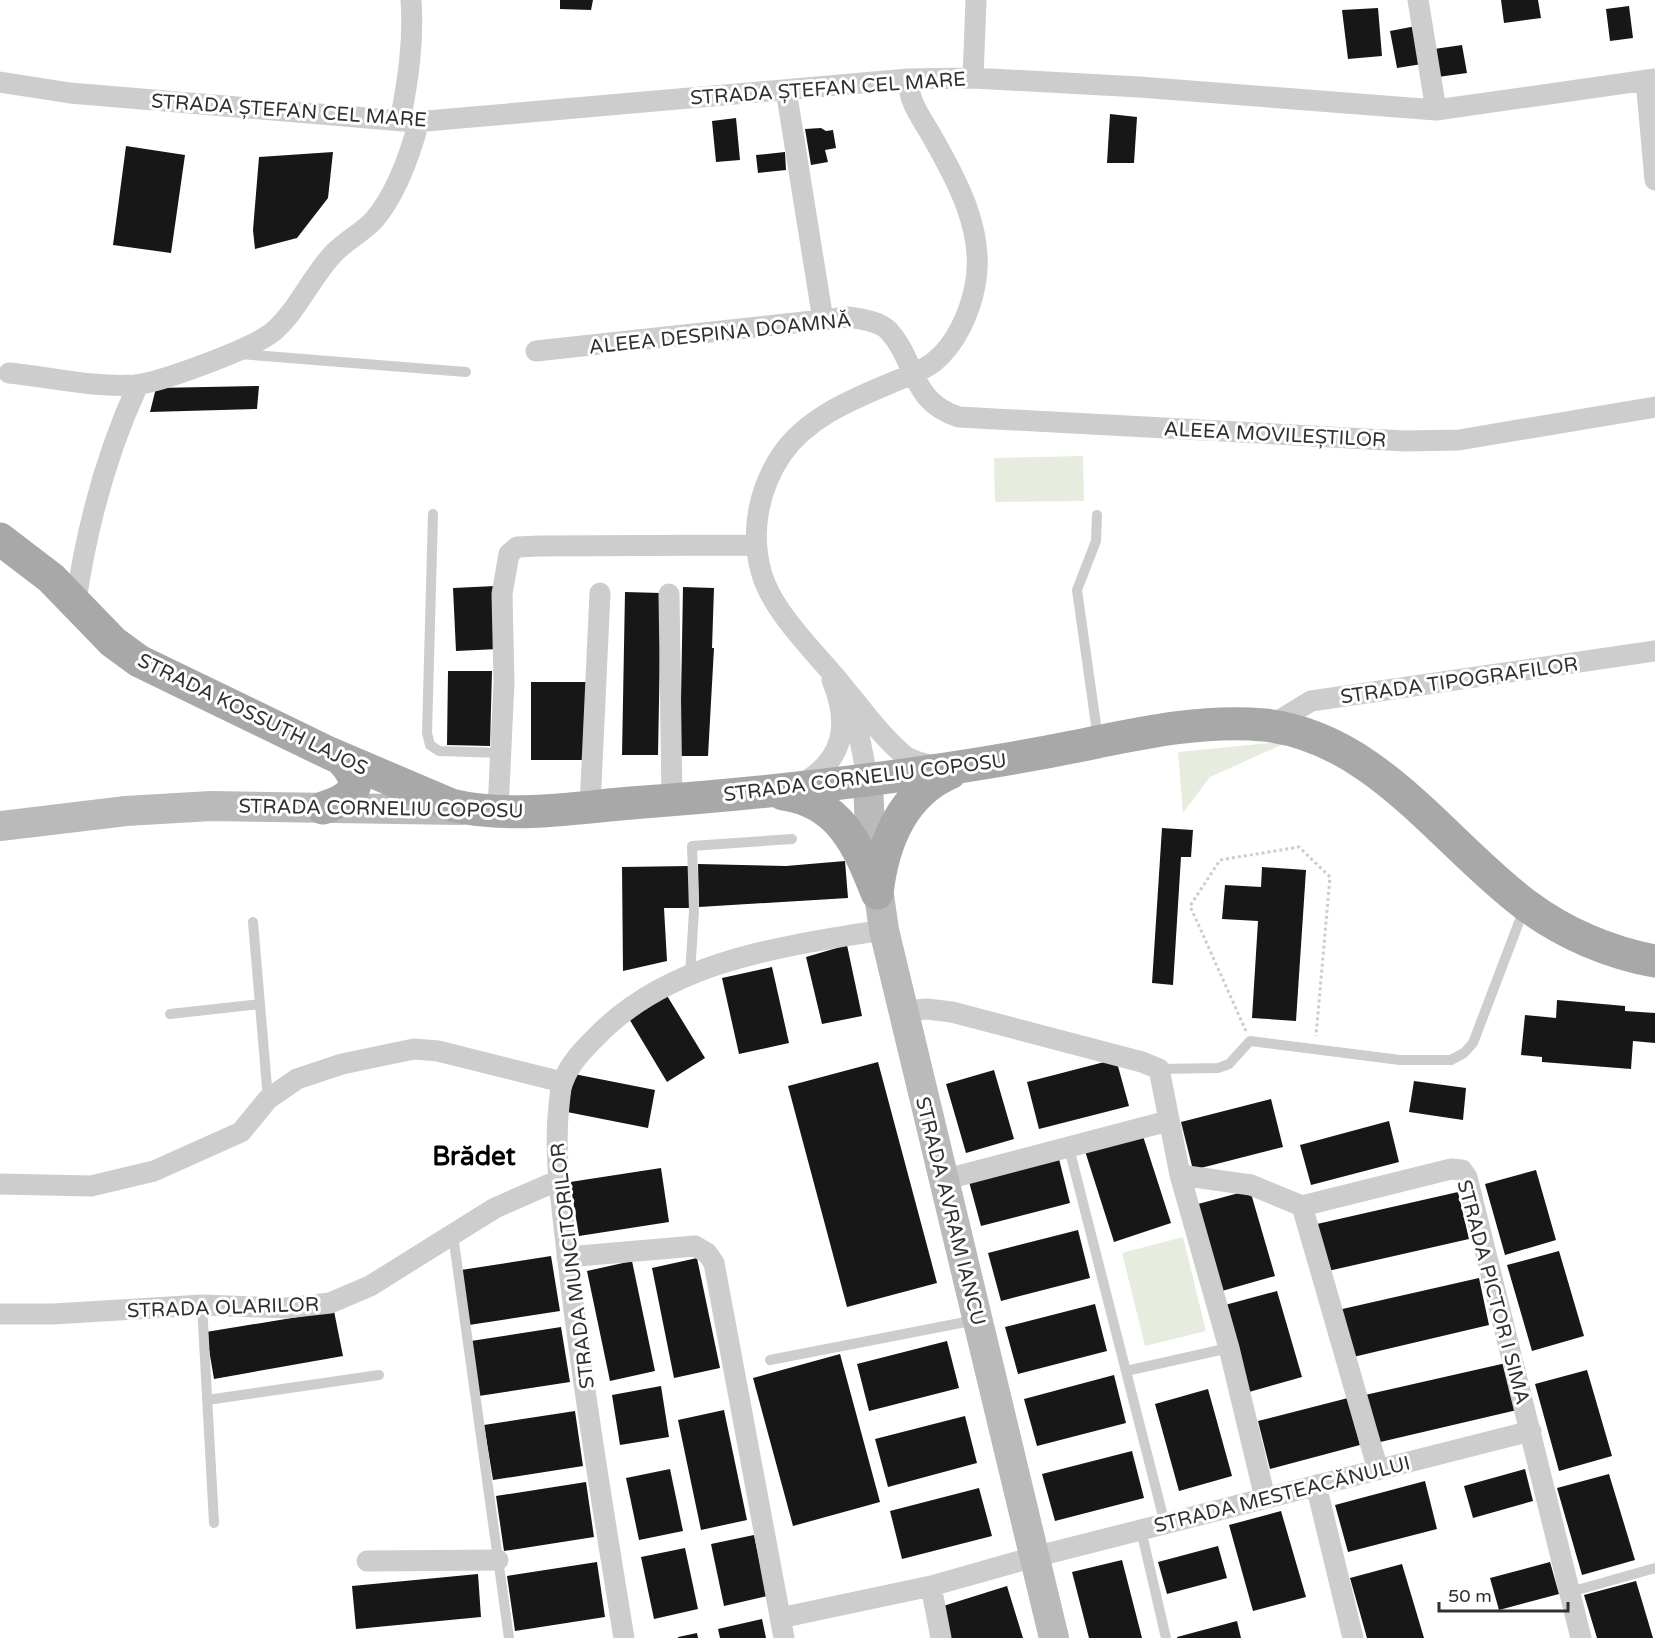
<svg xmlns="http://www.w3.org/2000/svg" width="1655" height="1638" font-family="'Varela Round',sans-serif">
<rect width="100%" height="100%" fill="#fff"/>
<path fill="#e6edde" d="M 1083,456 L 1084,501 L 995,502 L 994,458 Z
M 1290,741 L 1210,777 L 1183,813 L 1178,752 Z
M 1183,1237 L 1206,1331 L 1145,1346 L 1122,1253 Z"/>
<path fill="#171717" d="M 560,0 L 593,0 L 591,10 L 560,9 Z
M 1501,0 L 1538,0 L 1541,18 L 1504,23 Z
M 1629,6 L 1633,38 L 1610,41 L 1606,9 Z
M 1378,8 L 1382,56 L 1348,59 L 1342,10 Z
M 1416,26 L 1422,64 L 1397,68 L 1390,31 Z
M 1462,45 L 1467,73 L 1438,77 L 1434,49 Z
M 1110,114 L 1137,117 L 1134,163 L 1107,163 Z
M 736,118 L 740,160 L 716,162 L 712,121 Z
M 821,128 L 826,131 L 833,130 L 836,148 L 825,150 L 828,162 L 811,165 L 805,129 Z
M 126,146 L 185,155 L 171,253 L 113,245 Z
M 333,152 L 328,198 L 297,238 L 255,249 L 253,230 L 259,157 Z
M 785,152 L 786,170 L 758,173 L 756,155 Z
M 259,386 L 257,409 L 150,412 L 156,388 Z
M 495,586 L 498,649 L 456,651 L 453,588 Z
M 683,587 L 714,588 L 712,648 L 714,648 L 708,756 L 680,756 Z
M 625,592 L 661,593 L 658,755 L 622,755 Z
M 448,671 L 492,671 L 490,746 L 447,745 Z
M 531,682 L 586,682 L 586,760 L 531,760 Z
M 1162,828 L 1193,830 L 1191,857 L 1181,857 L 1173,985 L 1152,983 Z
M 845,861 L 848,898 L 699,907 L 698,864 L 786,866 Z
M 689,866 L 689,908 L 664,908 L 667,961 L 623,971 L 622,867 Z
M 1262,867 L 1306,870 L 1296,1021 L 1252,1018 L 1258,921 L 1222,919 L 1225,885 L 1261,887 Z
M 847,945 L 862,1016 L 822,1024 L 806,957 Z
M 772,967 L 789,1043 L 739,1054 L 722,978 Z
M 666,994 L 705,1058 L 667,1082 L 628,1017 Z
M 1557,1000 L 1625,1006 L 1625,1011 L 1655,1013 L 1655,1043 L 1633,1041 L 1631,1069 L 1542,1062 L 1542,1057 L 1521,1055 L 1525,1015 L 1556,1018 Z
M 1116,1059 L 1129,1106 L 1039,1129 L 1027,1082 Z
M 878,1062 L 937,1283 L 847,1307 L 788,1086 Z
M 994,1070 L 1014,1139 L 966,1153 L 946,1084 Z
M 574,1074 L 655,1090 L 648,1128 L 567,1112 Z
M 1414,1081 L 1466,1088 L 1463,1120 L 1409,1112 Z
M 1271,1099 L 1283,1147 L 1193,1170 L 1181,1122 Z
M 1389,1121 L 1399,1162 L 1311,1185 L 1300,1145 Z
M 1142,1133 L 1171,1223 L 1114,1242 L 1085,1151 Z
M 1058,1155 L 1070,1203 L 981,1226 L 968,1178 Z
M 661,1168 L 669,1222 L 579,1236 L 570,1182 Z
M 1536,1170 L 1556,1240 L 1505,1255 L 1485,1184 Z
M 1250,1190 L 1275,1276 L 1222,1291 L 1198,1204 Z
M 1458,1192 L 1469,1239 L 1328,1271 L 1317,1224 Z
M 1078,1230 L 1090,1278 L 1001,1301 L 988,1253 Z
M 1559,1251 L 1584,1336 L 1532,1351 L 1507,1265 Z
M 551,1256 L 560,1311 L 469,1325 L 461,1270 Z
M 697,1258 L 720,1368 L 674,1378 L 652,1268 Z
M 632,1261 L 655,1371 L 610,1381 L 587,1271 Z
M 1479,1278 L 1489,1325 L 1349,1358 L 1338,1310 Z
M 1277,1291 L 1302,1377 L 1249,1392 L 1225,1305 Z
M 1095,1304 L 1107,1351 L 1018,1374 L 1005,1327 Z
M 334,1311 L 343,1356 L 214,1379 L 206,1332 Z
M 561,1327 L 570,1382 L 479,1396 L 471,1341 Z
M 947,1341 L 959,1388 L 869,1411 L 857,1364 Z
M 840,1354 L 880,1502 L 793,1526 L 753,1378 Z
M 1506,1363 L 1517,1410 L 1376,1443 L 1365,1395 Z
M 1587,1370 L 1612,1456 L 1559,1471 L 1535,1384 Z
M 1114,1375 L 1126,1423 L 1037,1446 L 1024,1399 Z
M 661,1386 L 669,1437 L 620,1445 L 612,1395 Z
M 1208,1389 L 1232,1476 L 1179,1491 L 1155,1404 Z
M 1348,1398 L 1360,1445 L 1270,1469 L 1258,1421 Z
M 724,1410 L 747,1520 L 701,1530 L 678,1420 Z
M 575,1411 L 583,1466 L 493,1480 L 484,1425 Z
M 965,1416 L 977,1463 L 888,1487 L 875,1439 Z
M 1132,1451 L 1144,1498 L 1055,1521 L 1042,1474 Z
M 670,1469 L 683,1531 L 639,1540 L 626,1478 Z
M 1525,1469 L 1533,1501 L 1473,1518 L 1464,1486 Z
M 1609,1474 L 1635,1560 L 1582,1575 L 1557,1488 Z
M 1425,1481 L 1437,1529 L 1348,1552 L 1335,1505 Z
M 586,1482 L 594,1537 L 504,1551 L 496,1496 Z
M 979,1488 L 992,1536 L 902,1559 L 890,1511 Z
M 1281,1511 L 1306,1597 L 1253,1611 L 1229,1525 Z
M 754,1535 L 767,1596 L 724,1606 L 711,1544 Z
M 1218,1546 L 1227,1578 L 1167,1594 L 1158,1562 Z
M 685,1548 L 698,1609 L 654,1619 L 641,1557 Z
M 1122,1560 L 1142,1638 L 1089,1638 L 1072,1572 Z
M 597,1562 L 605,1617 L 515,1631 L 507,1576 Z
M 1550,1562 L 1559,1594 L 1499,1610 L 1490,1578 Z
M 1402,1564 L 1424,1638 L 1367,1638 L 1350,1578 Z
M 478,1574 L 481,1617 L 356,1629 L 352,1586 Z
M 1636,1581 L 1653,1638 L 1597,1638 L 1584,1595 Z
M 1007,1586 L 1023,1638 L 949,1638 L 940,1607 Z
M 762,1619 L 766,1638 L 720,1638 L 718,1629 Z
M 1237,1621 L 1241,1638 L 1177,1638 L 1177,1637 Z
M 697,1633 L 698,1638 L 678,1638 L 678,1637 Z"/>
<g fill="none" stroke-linecap="round" stroke-linejoin="round">
<path stroke="#cdcdcd" stroke-width="3" stroke-dasharray="3 3" stroke-linecap="butt" d="M 1246,1031 L 1190,906 L 1220,860 L 1299,847 L 1330,877 L 1316,1036"/>
<path stroke="#cdcdcd" stroke-width="10" d="M 240,354 L 466,372
M 433,514 L 427,733 L 430,745 L 439,751 L 501,753
M 1097,515 L 1096,541 L 1077,590 L 1098,739
M 253,922 L 268,1099
M 690,975 L 694,911 L 692,846 L 792,839
M 170,1014 L 260,1004
M 1159,1069 L 1218,1068 L 1229,1064 L 1250,1041 L 1400,1060 L 1451,1060 L 1464,1053 L 1473,1043 L 1524,909
M 1069,1148 L 1165,1524
M 453,1235 L 509,1638
M 202,1305 L 214,1523
M 770,1360 L 976,1320
M 1126,1371 L 1229,1348
M 207,1400 L 379,1375
M 1141,1530 L 1166,1638
M 1570,1592 L 1655,1568"/>
<path stroke="#cdcdcd" stroke-width="21" d="M 1418,0 L 1436,110
M 973,78 L 976,0
M 908,79 C 909,102 919,114 930,133 C 956,178 986,232 975,286 C 970,312 956,344 935,361 C 923,371 905,377 891,383 C 851,400 808,417 782,454 C 759,488 750,531 761,571 C 771,611 816,653 842,685 C 862,709 881,736 905,756 C 914,762 925,764 935,766
M 1646,80 L 1655,180
M 0,82 L 70,93 L 415,122 L 908,79 L 973,78 L 1139,87 L 1436,110 L 1655,79
M 786,90 L 823,320
M 400,121 C 408,81 414,41 411,0
M 536,351 L 849,317 C 861,319 879,321 888,330 C 917,361 909,401 959,417 L 1405,441 L 1459,440 L 1655,407
M 9,373 C 50,377 94,388 135,385 C 162,382 254,348 274,331 C 299,309 312,275 335,252 C 347,240 363,232 374,220 C 397,193 410,155 419,121
M 669,594 L 672,800
M 76,601 C 87,526 106,454 138,385
M 845,700 L 858,730 L 868,781
M 1270,726 L 1311,701 L 1655,651
M 799,785 C 845,761 850,724 832,680
M 590,807 L 600,593
M 498,810 L 504,683 L 502,594 L 509,554 L 517,547 L 539,546 L 755,545
M 903,1011 L 927,1009 L 952,1012 L 1142,1062 L 1159,1069 L 1180,1175 L 1251,1185 L 1302,1206 L 1451,1169 L 1462,1170 L 1467,1177 L 1581,1638
M 1180,1175 L 1229,1348 L 1265,1498
M 943,1180 L 1168,1121
M 0,1184 L 91,1186 L 154,1171 L 241,1132 L 268,1099 L 297,1079 L 342,1064 L 414,1049 L 438,1051 L 562,1082
M 1302,1206 L 1378,1470
M 567,1257 L 695,1246 L 707,1253 L 714,1263 L 784,1638
M 0,1314 L 53,1314 L 202,1305 L 286,1308 L 330,1303 L 370,1286 L 495,1208 L 559,1180
M 1316,1485 L 1353,1638
M 367,1561 L 498,1560
M 931,1586 L 941,1638
M 780,1618 L 931,1586 L 1034,1557 L 1531,1431
M 624,1638 C 602,1504 580,1370 565,1235 C 560,1191 554,1149 559,1105 C 560,1098 560,1088 563,1082 C 569,1064 583,1050 596,1037 C 670,960 784,946 884,930"/>
<path stroke="#bababa" stroke-width="30" d="M 868,781 L 870,832 L 884,930 L 1054,1638
M 0,826 L 126,811 L 211,806 L 461,810"/>
<path stroke="#a8a8a8" stroke-width="33" d="M 0,539 L 51,578 L 113,642 L 139,661 L 329,753 L 451,805 C 509,819 573,808 631,803 C 769,793 905,778 1041,753 C 1114,740 1190,718 1264,725 C 1376,737 1443,843 1526,905 C 1563,933 1610,953 1655,961
M 783,794 C 840,802 858,845 877,893
M 323,808 C 354,798 367,785 340,758
M 877,893 C 883,843 902,794 950,773"/>
</g>
<g text-anchor="middle" stroke-width="6" stroke-linejoin="round" paint-order="stroke">
<g font-size="20" fill="#303030" stroke="#fff">
<text transform="translate(828 88) rotate(-4)" y="7">STRADA ȘTEFAN CEL MARE</text>
<text transform="translate(289 110) rotate(4)" y="7">STRADA ȘTEFAN CEL MARE</text>
<text transform="translate(720 333) rotate(-6)" y="7">ALEEA DESPINA DOAMNĂ</text>
<text transform="translate(1275 434) rotate(3)" y="7">ALEEA MOVILEȘTILOR</text>
<text transform="translate(1459 680) rotate(-8)" y="7">STRADA TIPOGRAFILOR</text>
<text transform="translate(253 714) rotate(26)" y="7">STRADA KOSSUTH LAJOS</text>
<text transform="translate(865 777) rotate(-7)" y="7">STRADA CORNELIU COPOSU</text>
<text transform="translate(381 808) rotate(1)" y="7">STRADA CORNELIU COPOSU</text>
<text transform="translate(951 1211) rotate(76)" y="7">STRADA AVRAM IANCU</text>
<text transform="translate(572 1266) rotate(-97)" y="7">STRADA MUNCITORILOR</text>
<text transform="translate(1494 1292) rotate(75)" y="7">STRADA PICTOR I SIMA</text>
<text transform="translate(223 1307) rotate(-2)" y="7">STRADA OLARILOR</text>
<text transform="translate(1282 1494) rotate(-14)" y="7">STRADA MESTEACĂNULUI</text>
</g>
<g font-size="26" font-weight="bold" fill="#000" stroke="#fff">
<text x="474" y="1165">Brădet</text>
</g>
</g>
<path d="M1439 1602v9h129v-9" fill="none" stroke="#303030" stroke-width="3"/>
<text x="1448" y="1602" font-size="18" fill="#303030" stroke="#ffffff" stroke-width="4.5" paint-order="stroke">50 m</text>
</svg>
